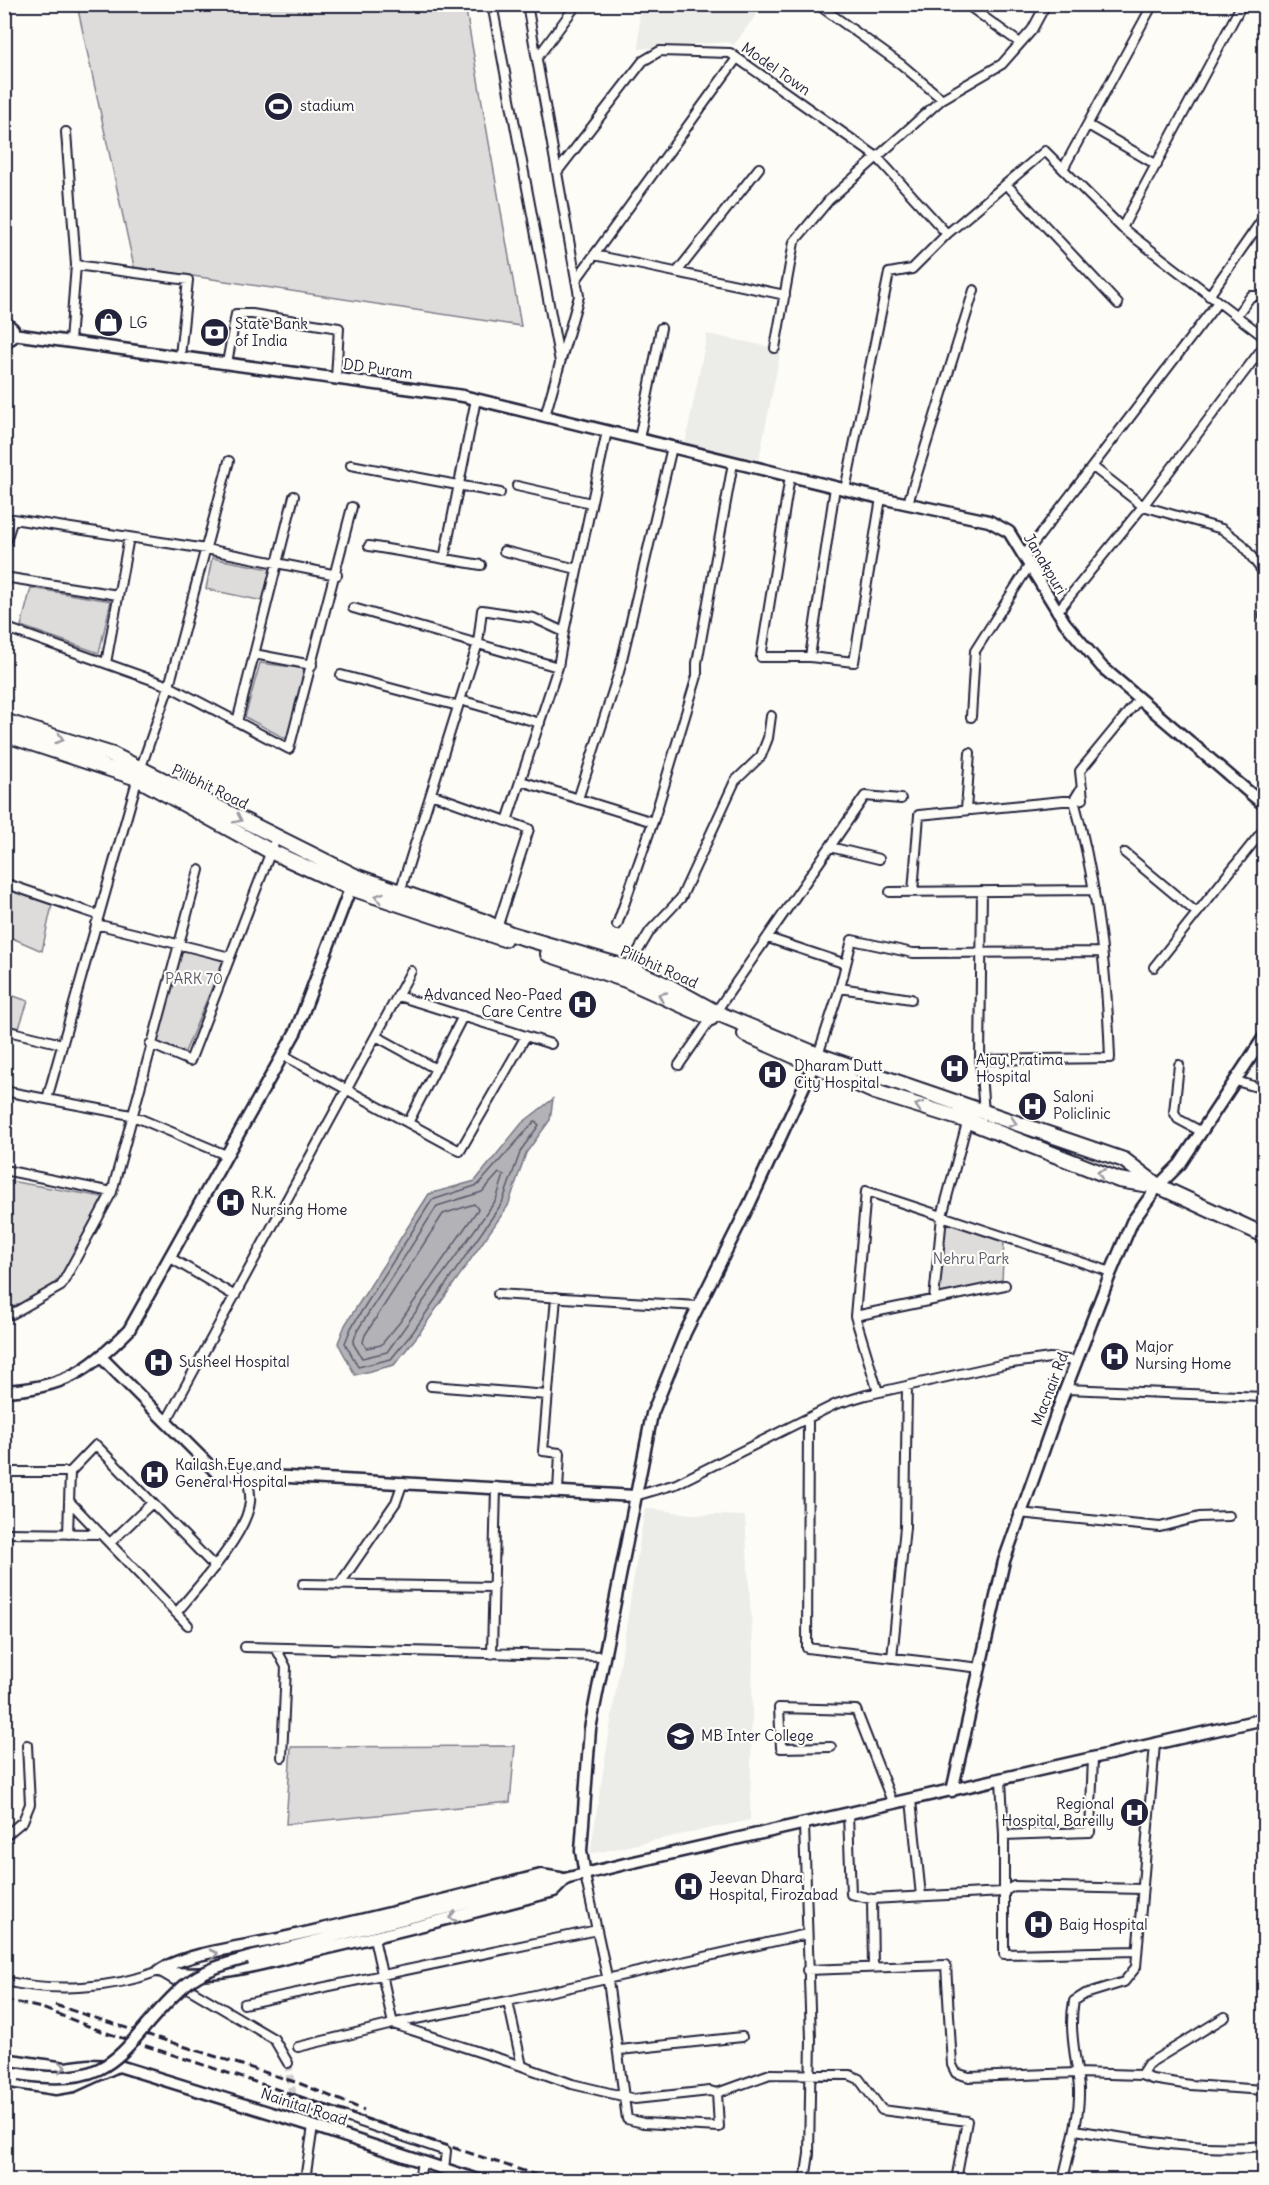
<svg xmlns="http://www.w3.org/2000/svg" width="1269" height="2185" font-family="Delius,sans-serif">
<rect width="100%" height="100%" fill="#fdfcf7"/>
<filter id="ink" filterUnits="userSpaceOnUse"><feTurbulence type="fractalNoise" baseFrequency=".0167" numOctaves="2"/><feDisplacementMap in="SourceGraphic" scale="12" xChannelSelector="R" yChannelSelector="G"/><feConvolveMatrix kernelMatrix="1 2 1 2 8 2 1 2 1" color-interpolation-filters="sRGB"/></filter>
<g filter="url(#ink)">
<path fill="#ecece9" d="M 639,5 L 639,4 L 763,5 L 734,45 L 727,42 L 639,49 Z
M 707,334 L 781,349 L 759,459 L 685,444 Z
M 645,1508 L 691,1514 L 745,1516 L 753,1651 L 750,1820 L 590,1854 Z"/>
<path fill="#dddcdb" stroke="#807f8b" stroke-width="1.5" d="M 77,5 L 465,5 L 521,326 L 134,267 Z
M 212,558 L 270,569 L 263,601 L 206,589 Z
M 31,588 L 111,601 L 99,653 L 21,626 Z
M 260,663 L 308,669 L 288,740 L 245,717 Z
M 5,889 L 52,905 L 42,951 L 5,935 Z
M 182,948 L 223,961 L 185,1052 L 154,1042 Z
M 5,993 L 28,1001 L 19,1028 L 5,1025 Z
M 4,1180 L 103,1197 L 64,1274 L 51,1286 L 14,1307 L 5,1307 Z
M 945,1219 L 1004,1240 L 1002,1281 L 938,1294 Z
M 515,1746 L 510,1802 L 286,1824 L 291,1747 Z"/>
<path fill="#b2b2b7" stroke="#787885" stroke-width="1.5" d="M 553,1099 L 550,1120 L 526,1153 L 508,1206 L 418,1335 L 394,1365 L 355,1375 L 338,1343 L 345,1325 L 429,1194 L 475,1181 L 522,1123 Z"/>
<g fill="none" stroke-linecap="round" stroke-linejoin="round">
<path stroke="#5c5c6d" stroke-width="1.5" d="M 535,1121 L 539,1125 L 521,1150 L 502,1203 L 413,1332 L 391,1359 L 358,1367 L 345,1343 L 351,1328 L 432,1200 L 478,1185 Z
M 499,1173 L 504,1175 L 496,1200 L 387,1352 L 362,1358 L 353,1343 L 357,1331 L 437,1206 L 482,1192 Z
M 474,1204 L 478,1209 L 400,1322 L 381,1345 L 366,1348 L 363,1342 L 365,1335 L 443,1214 Z"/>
<path stroke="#d1d0d1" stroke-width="8" stroke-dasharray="8 4" stroke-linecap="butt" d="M 288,2063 L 293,2099"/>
<defs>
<path id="street" d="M 492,4 L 560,362
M 527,4 L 579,296 L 545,416
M 817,4 L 902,65 L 942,99
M 966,4 L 1020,43
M 537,58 L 577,4
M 1088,125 L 1157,165
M 66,132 L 76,265 L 70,341
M 1063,169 L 1153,4
M 557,172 L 643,61 L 660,51 L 730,53 L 877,157 L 947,234
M 1006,184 L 1118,304
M 1122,228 L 1242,4
M 1256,230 L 1264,235
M 594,255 L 785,295
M 76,265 L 188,280 L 180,356
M 677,272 L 759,168
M 576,280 L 737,58
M 1209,296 L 1264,217
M 1236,316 L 1251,296 L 1264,296
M 775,348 L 794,242 L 829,200 L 942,99 L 1002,64 L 1032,30 L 1046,4
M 227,363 L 236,314 L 252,314 L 339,328 L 336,378
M 639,439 L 661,328
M 351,465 L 500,493
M 1093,467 L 1143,506 L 1222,529 L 1241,543 L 1264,573
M 790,476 L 761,657 L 810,657 L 854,662 L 881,498
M 517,486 L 591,503
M 845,490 L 889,273 L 912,269 L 947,234 L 1045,151 L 1122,228 L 1264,337
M 908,503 L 974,290
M 369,546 L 481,565
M 4,547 L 13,519 L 206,549 L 337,575
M 504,551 L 577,569
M 1023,557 L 1218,302
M 444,559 L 476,399
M 4,577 L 118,595
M 353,608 L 558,667
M 1057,612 L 1143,506 L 1264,346
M 1264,613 L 1264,617
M 4,627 L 169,686 L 289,749 L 352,507
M 564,632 L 607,431
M 254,654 L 312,665
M 810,657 L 835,487
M 106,663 L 129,537
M 341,675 L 458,706
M 460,700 L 540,723
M 971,717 L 975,651 L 1029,566
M 237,722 L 294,496
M 521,781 L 653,822
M 431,794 L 529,829 L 497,928
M 578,799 L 619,672 L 672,447
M 966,810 L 970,753
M 830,847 L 879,859
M 1125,853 L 1197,913
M 4,883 L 98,915
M 982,891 L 980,1060 L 984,1113
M 400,892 L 478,643 L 482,610 L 534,618 L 564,632 L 558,667 L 507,821
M 890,892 L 1094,890
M 913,892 L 919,815 L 1083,799 L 1080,771 L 1139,699
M 96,924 L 230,957
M 617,925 L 655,816 L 697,676 L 697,663 L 733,463
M 768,938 L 846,964
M 1154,967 L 1264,829
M 628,968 L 650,931 L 681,898 L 735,781 L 761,756 L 768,738 L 771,716
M 840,988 L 911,999
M 398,996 L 551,1044
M 4,1030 L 62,1044
M 376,1036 L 436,1069
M 150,1044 L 190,1061 L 276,838
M 283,1055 L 460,1151 L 526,1036
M 818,1055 L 840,988 L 852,940 L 913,953 L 1102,952
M 980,1060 L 1110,1058 C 1107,971 1097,884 1074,800 L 1082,787
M 679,1065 L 865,796 L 901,799
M 1179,1065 L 1174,1112 L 1178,1119 L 1202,1132
M 1236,1081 L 1264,1089
M 4,1091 L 131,1115 L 226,1155
M 47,1099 L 140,770 L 169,686 L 229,461
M 408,1123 L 463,1016
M 4,1170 L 112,1192
M 169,1257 L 235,1296
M 498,1294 L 698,1306
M 556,1297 L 543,1451 L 560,1453 L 558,1491
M 934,1299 L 942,1216 L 968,1119
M 4,1314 L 12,1314 L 61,1286 L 112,1192 L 199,870
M 855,1316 L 1005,1285
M 431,1386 L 548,1395
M 1066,1389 L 1264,1397
M 878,1392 L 855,1316 L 866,1191 L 1111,1272
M 808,1418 L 807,1648 L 981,1668
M 166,1422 L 411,971
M 4,1472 L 70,1472 L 96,1445 L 215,1567
M 635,1496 L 676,1484 L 836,1404 L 866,1395 L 1005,1364 L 1050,1358 L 1077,1361
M 69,1501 L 188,1625
M 1019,1513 L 1160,1527 L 1199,1517 L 1229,1516
M 4,1533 L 101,1534
M 68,1534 L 70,1472
M 110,1543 L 152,1503
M 303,1584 L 494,1587
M 339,1585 L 396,1502 L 403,1482
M 176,1613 C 197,1588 247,1534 250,1502 C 251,1493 248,1482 247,1474
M 245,1647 L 604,1656
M 276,1648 L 286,1667 L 282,1757
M 492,1654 L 496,1487
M 892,1658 L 905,1527 L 907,1386
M 831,1747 L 781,1748 L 779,1708 L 856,1710 L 893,1804
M 1001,1780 L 1004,1835 L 1004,1954 L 1136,1951
M 911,1800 L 921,1896
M 848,1815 L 851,1894 L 872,1899 L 1003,1892 L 1014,1886 L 1142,1889
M 804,1825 L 811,2039 L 809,2154 L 805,2180
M 1004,1835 L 1090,1832 L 1093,1758
M 4,1837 L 23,1821 L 30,1804 L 27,1745
M 585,1875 L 608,1981 L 627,2119 L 643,2123 L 719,2127 L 717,2093
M 872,1899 L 873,1967
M 807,1934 L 508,2001 L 522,2066 L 572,2084 L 635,2099 L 710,2091 L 717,2093 L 770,2074 L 850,2075 L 859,2079 L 882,2110 L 967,2121 L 956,2180
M 807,1970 L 946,1965 L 952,2065 L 956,2073 L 969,2077 L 1077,2073 L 1141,2075 L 1152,2079 L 1190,2085 L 1264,2090
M 4,1981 C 54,1992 112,1989 159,1971 L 274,2039 L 288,2063
M 244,2004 L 597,1930
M 395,2023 L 508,2001
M 393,2024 L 522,2066
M 298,2047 L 393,2024 L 374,1938
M 620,2050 L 742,2037
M 1141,2075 L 1148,2064 L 1225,2017
M 293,2099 L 446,2151 L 444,2169
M 1075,2130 C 1138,2140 1200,2152 1264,2146
M 305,2180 L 313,2126
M 419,2180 L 422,2162
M 1063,2180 C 1069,2151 1080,2119 1079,2089 C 1077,2060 1068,2030 1074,2001 L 1085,1994 L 1124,1982 L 1136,1967 L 1155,1744"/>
<path id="secondary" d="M 4,321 L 13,329 L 12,338 L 4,342
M 13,334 L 463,396 L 876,497 L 989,521 L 1009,532 L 1065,623 L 1102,667 L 1264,805
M 102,1358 L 217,1473 L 635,1496
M 4,1391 C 63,1388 89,1371 129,1330 L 296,1031 L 353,881
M 952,1791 L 1004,1561 L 1061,1401 L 1111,1272 L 1132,1222 L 1158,1186 L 1180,1164 L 1264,1037
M 585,1875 L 581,1851 L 590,1729 L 652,1414 L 685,1333 L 750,1203 L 816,1060
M 247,1958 L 625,1864 L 1264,1719
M 159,1971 C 212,1981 263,1963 315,1951 C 395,1933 474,1912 554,1891 L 566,1879
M 159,1971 C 183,1953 254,1945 287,1937 C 372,1918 456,1897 541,1875 L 560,1878
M 4,2059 L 65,2068 L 89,2065 L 119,2066 L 313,2126 L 478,2180
M 4,2071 L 20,2074
M 4,2081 L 56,2089 L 74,2086 L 116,2067"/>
<path id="highway" d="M 4,721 L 113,755 L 355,876 L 483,921 L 511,934 L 628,968 L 668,986 L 717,1013 L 818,1055 L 1124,1160 L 1158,1186 L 1264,1235
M 4,734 L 137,778 L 270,851 L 351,888 L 504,939
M 548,954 L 626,980 L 711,1018
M 745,1034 L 875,1092 L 968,1121 L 1119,1180 L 1156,1186"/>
</defs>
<use href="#street" stroke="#22223b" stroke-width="12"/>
<use href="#secondary" stroke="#22223b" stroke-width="15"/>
<use href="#highway" stroke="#22223b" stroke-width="18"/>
<use href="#street" stroke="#fdfcf7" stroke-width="8"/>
<use href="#secondary" stroke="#fdfcf7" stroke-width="10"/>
<use href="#highway" stroke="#fdfcf7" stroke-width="14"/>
<path stroke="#22223b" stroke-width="3" stroke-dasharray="9 4.5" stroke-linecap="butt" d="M 4,2000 L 42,2008 L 101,2031 L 551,2180
M 55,2005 L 301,2084 L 364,2110"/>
<defs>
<path id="secondary-bridge" d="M 20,2074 C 123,2091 121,2041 185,1985 C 203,1970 225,1964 247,1958"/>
</defs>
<use href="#secondary-bridge" stroke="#22223b" stroke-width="15" stroke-linecap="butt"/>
<use href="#secondary-bridge" stroke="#fdfcf7" stroke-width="10"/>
</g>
<defs><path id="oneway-chevron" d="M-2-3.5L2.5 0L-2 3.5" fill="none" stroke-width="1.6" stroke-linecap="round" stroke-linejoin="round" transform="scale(1.5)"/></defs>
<g stroke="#9a9aa2">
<use href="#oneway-chevron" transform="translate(60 739) rotate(18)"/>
<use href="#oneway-chevron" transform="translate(238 819) rotate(26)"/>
<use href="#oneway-chevron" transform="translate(379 897) rotate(-162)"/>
<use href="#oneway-chevron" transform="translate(662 996) rotate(-155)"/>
<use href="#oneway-chevron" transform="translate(919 1106) rotate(-162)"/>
<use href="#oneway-chevron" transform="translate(1013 1123) rotate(19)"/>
<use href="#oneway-chevron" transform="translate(1101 1173) rotate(-159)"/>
<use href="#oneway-chevron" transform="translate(453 1917) rotate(166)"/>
<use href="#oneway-chevron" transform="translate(214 1954) rotate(-13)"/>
<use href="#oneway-chevron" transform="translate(62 2067) rotate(1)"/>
</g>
</g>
<defs>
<symbol id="stadium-disc" viewBox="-11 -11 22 22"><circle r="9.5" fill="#22223b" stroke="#fdfcf7"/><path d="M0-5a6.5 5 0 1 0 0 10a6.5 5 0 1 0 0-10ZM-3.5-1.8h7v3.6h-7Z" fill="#fff"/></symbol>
<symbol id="shop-disc" viewBox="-11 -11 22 22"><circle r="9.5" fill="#22223b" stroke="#fdfcf7"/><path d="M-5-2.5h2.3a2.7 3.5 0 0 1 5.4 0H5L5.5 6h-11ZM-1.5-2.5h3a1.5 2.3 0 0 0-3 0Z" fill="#fff"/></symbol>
<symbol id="bank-disc" viewBox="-11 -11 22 22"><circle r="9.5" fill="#22223b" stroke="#fdfcf7"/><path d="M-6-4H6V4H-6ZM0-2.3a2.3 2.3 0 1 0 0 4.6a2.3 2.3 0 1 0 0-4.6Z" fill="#fff"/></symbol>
<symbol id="hospital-disc" viewBox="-11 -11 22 22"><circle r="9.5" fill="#22223b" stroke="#fdfcf7"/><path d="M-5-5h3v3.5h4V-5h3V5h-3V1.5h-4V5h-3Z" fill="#fff"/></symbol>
<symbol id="university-disc" viewBox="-11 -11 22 22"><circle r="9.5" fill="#22223b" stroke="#fdfcf7"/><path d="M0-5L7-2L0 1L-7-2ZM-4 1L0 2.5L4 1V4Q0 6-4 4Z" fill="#fff"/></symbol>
</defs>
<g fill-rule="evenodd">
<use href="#stadium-disc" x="262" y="90" width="33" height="33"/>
<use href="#shop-disc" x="92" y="306" width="33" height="33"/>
<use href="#bank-disc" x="198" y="316" width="33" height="33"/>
<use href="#hospital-disc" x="566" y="988" width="33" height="33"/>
<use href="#hospital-disc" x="938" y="1052" width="33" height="33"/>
<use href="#hospital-disc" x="756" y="1058" width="33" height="33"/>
<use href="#hospital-disc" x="1016" y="1090" width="33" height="33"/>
<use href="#hospital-disc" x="214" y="1186" width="33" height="33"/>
<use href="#hospital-disc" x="1098" y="1340" width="33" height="33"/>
<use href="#hospital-disc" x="142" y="1346" width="33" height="33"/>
<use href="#hospital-disc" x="138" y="1458" width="33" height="33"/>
<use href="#university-disc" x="664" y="1720" width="33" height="33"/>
<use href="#hospital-disc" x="1118" y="1796" width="33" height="33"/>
<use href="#hospital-disc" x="672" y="1870" width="33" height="33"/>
<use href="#hospital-disc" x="1022" y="1908" width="33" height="33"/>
</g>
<g text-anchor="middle" stroke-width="4.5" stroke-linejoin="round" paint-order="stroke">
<g font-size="15" fill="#22223b" stroke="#fdfcf7">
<text transform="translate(776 69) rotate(35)" y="5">Model Town</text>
<text transform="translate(378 369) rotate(8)" y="5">DD Puram</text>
<text transform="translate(1045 564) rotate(59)" y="5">Janakpuri</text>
<text transform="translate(210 787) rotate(26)" y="5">Pilibhit Road</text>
<text transform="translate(659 967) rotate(24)" y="5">Pilibhit Road</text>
<text transform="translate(1050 1389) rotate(-69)" y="5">Macnair Rd</text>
<text transform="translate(304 2107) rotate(18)" y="5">Nainital Road</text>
</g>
<g font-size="15" fill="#22223b" stroke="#fdfcf7" text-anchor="start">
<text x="300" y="111">stadium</text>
<text x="129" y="328">LG</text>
<text x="235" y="329">State Bank<tspan x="235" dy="17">of India</tspan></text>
<text x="562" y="1000" text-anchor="end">Advanced Neo-Paed<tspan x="562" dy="17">Care Centre</tspan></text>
<text x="976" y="1065">Ajay Pratima<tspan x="976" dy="17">Hospital</tspan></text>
<text x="794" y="1071">Dharam Dutt<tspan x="794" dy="17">City Hospital</tspan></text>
<text x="1053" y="1102">Saloni<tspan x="1053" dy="17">Policlinic</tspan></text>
<text x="251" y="1198">R.K.<tspan x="251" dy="17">Nursing Home</tspan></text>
<text x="1135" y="1352">Major<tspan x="1135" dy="17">Nursing Home</tspan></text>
<text x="179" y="1367">Susheel Hospital</text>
<text x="175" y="1470">Kailash Eye and<tspan x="175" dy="17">General Hospital</tspan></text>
<text x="701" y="1741">MB Inter College</text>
<text x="1114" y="1809" text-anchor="end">Regional<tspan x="1114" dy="17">Hospital, Bareilly</tspan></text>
<text x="709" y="1883">Jeevan Dhara<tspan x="709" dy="17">Hospital, Firozabad</tspan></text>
<text x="1059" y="1930">Baig Hospital</text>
</g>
<g font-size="15" fill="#5a5a6b" stroke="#fdfcf7">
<text x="194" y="984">PARK 70</text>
<text x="971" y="1264">Nehru Park</text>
</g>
</g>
<rect width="1269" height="2185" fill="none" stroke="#fdfcf7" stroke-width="24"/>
<rect x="12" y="12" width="1245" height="2161" fill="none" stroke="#22223b" stroke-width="2" filter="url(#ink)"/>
</svg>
